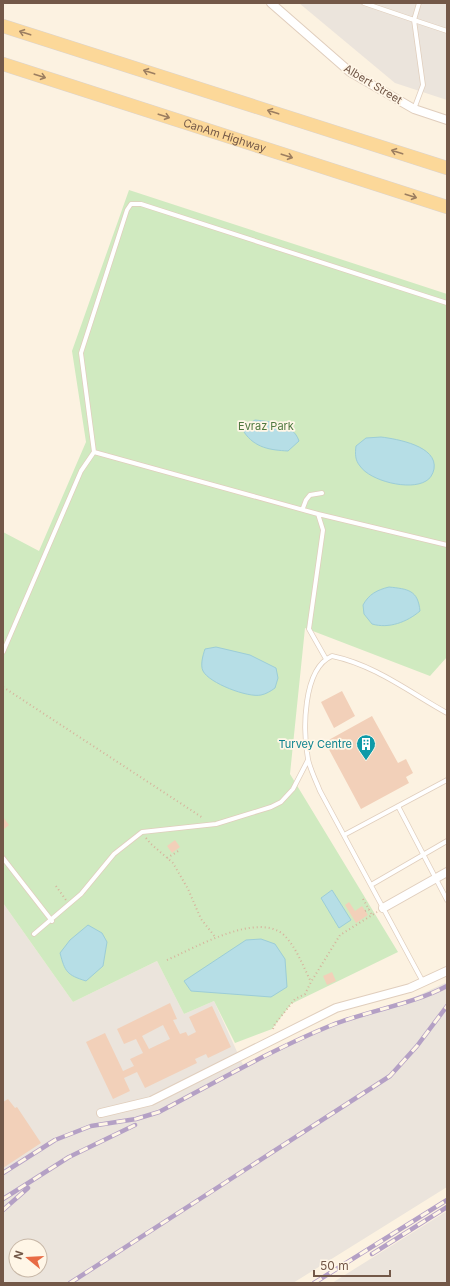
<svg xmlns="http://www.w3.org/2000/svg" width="450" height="1286" font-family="Inter,sans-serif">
<rect width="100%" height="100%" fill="#fcf2e1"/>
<path fill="#ebe4dc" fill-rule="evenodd" d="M 299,3 L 447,3 L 447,100 L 395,83 Z
M 3,903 L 73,1002 L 157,961 L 184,1014 L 214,1001 L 244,1067 L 339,1020 L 413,998 L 447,982 L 447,1187 L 293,1283 L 3,1283 ZM 16,1246 L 40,1246 L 40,1270 L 16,1270 Z
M 447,1211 L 447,1283 L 332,1283 Z"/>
<path fill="#d0eac0" d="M 129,190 L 447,294 L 447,657 L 430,676 L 305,628 L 290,774 L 398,952 L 291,1004 L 272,1029 L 235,1043 L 214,1001 L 184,1014 L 157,961 L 73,1002 L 3,903 L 3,532 L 39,551 L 86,442 L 72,351 Z"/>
<path fill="#b6dee6" stroke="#9ccdd7" d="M 255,420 C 272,422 293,423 299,441 L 288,451 C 270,450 255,448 244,432 L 247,425 Z
M 381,437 C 397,439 438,446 434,469 C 433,474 430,479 426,481 C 410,491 370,481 360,466 C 355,460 355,454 356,446 L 366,438 Z
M 389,587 C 408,589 418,590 420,611 C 407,622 389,629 372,624 L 364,614 L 363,605 C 369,594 377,590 389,587 Z
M 216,647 L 250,655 L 276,668 L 278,678 L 275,688 C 271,691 266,694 261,695 C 248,698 209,683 203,671 C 200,665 203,655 205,649 Z
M 332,890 L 351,920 L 339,928 L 321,898 Z
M 88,925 L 102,933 L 107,942 L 103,966 L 86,981 C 67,975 65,972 60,953 L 70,940 Z
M 261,939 L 275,944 L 285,959 L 287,987 L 271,997 L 191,991 L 184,981 L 246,940 Z"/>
<path fill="#f2d0b9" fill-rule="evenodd" d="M 342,691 L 355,716 L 334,728 L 321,702 Z
M 372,716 L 398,763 L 406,759 L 413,773 L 406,777 L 409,783 L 361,809 L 325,742 Z
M 3,817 L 9,825 L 3,830 Z
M 175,840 L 180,847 L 172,853 L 167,846 Z
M 349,902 L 355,911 L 362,906 L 368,915 L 356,923 L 345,905 Z
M 332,972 L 336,981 L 327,985 L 323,976 Z
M 170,1003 L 177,1019 L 173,1020 L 180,1034 L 186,1032 L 188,1036 L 196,1032 L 189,1017 L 212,1006 L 231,1047 L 208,1058 L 206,1054 L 195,1059 L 197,1063 L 145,1088 L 137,1072 L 124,1078 L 130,1091 L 113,1099 L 86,1042 L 105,1033 L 123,1071 L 134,1066 L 130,1059 L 143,1053 L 136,1039 L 124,1044 L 117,1029 ZM 163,1025 L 170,1039 L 149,1049 L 142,1036 Z
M 8,1099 L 15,1108 L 17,1107 L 41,1143 L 3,1168 L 3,1102 Z"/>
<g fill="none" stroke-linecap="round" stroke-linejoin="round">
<defs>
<path id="service" d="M 364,3 L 414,20 L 423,85 L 414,109
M 419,3 L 414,20 L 447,31
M 94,452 L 318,514 L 323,530 L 309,629 L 326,659
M 303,508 L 306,500 L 310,495 L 322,493
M 318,514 L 447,545
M 3,652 L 81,471 L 94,452 L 81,353 L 127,210 L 131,204 L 141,204 L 447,303
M 398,806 L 447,900
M 344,835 L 447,780
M 3,858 L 52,921
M 371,885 L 447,841
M 34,934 L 81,894 L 114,854 L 142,832 L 216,824 L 271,807 L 281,802 L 293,789 L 308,760
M 423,982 L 320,791 C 316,781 310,769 308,759 C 303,732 302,669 332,656 C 375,665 409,692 447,713"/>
<path id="minor" d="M 271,3 L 350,72 L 414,109 L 447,120
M 383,908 L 447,872
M 101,1113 L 151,1101 L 336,1008 L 410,988 L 447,971"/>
<g id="primary">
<path d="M 3,26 L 447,168"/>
<path id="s1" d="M 3,64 L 447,207"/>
</g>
</defs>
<use href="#service" stroke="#e0cebd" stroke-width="5.5"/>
<use href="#minor" stroke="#e0cebd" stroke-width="10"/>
<use href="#primary" stroke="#dbd4cf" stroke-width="14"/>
<path stroke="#d6b39c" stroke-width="2" stroke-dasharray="1 3" stroke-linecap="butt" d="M 3,687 L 203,818
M 146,838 L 151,844 L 173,863 L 188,889 L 201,919 L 216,938
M 167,858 L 180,850
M 56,886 L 66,900
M 363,899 L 372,915
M 365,911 L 369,909
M 167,960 C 195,948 259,910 285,936 C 297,949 303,966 311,982
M 273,1029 L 275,1024 L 295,999 L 305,994 L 311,982 L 340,935 L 377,912"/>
<use href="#service" stroke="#fff" stroke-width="4"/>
<use href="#minor" stroke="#fff" stroke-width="8"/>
<use href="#primary" stroke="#fcd899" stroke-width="13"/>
<defs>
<path id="rail" d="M 3,1173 L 55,1140 L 91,1126 L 136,1119 L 159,1112 C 216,1082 273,1049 332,1025 C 370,1010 411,1005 447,986
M 3,1199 L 69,1157 L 135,1125
M 3,1210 L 28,1188
M 372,1254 L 447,1207
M 70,1283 L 390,1076 L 417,1046 L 447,1006
M 314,1283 L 447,1200"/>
</defs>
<use href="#rail" stroke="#b4a0c5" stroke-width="4.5"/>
<use href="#rail" stroke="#fff6e7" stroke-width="3" stroke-dasharray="9" stroke-linecap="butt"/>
</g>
<defs><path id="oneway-shaft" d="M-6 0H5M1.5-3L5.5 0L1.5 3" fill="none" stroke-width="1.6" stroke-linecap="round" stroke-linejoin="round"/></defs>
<g stroke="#9c7e60">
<use href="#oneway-shaft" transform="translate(25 33) rotate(-162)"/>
<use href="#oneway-shaft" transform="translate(149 72) rotate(-162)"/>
<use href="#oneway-shaft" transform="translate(40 76) rotate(18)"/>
<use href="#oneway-shaft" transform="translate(273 112) rotate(-162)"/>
<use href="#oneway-shaft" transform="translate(164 116) rotate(18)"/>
<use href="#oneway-shaft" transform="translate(397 152) rotate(-162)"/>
<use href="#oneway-shaft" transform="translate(287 156) rotate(18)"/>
<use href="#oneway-shaft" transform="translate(411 196) rotate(18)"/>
</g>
<defs>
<symbol id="building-pin" viewBox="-11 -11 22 30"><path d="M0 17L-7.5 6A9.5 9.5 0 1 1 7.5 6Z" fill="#0f9aa8" stroke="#fff6e7"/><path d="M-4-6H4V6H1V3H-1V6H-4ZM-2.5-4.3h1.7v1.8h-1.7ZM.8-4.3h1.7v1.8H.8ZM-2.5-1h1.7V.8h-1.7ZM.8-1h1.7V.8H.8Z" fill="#fff"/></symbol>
</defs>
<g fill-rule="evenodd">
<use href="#building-pin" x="355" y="733" width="22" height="30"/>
</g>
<g text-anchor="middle" stroke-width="3.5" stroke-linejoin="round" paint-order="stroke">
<g font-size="11" fill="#735848" stroke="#fff6e7">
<text transform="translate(373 84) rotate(31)" y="4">Albert Street</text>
<text dy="4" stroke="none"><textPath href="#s1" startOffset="233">CanAm Highway</textPath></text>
</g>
<g font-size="11" fill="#507940" stroke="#fff6e7">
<text x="266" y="430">Evraz Park</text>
</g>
<g font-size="11" fill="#0d838f" stroke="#fff6e7" text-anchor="end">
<text x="352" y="748">Turvey Centre</text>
</g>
</g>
<rect width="450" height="1286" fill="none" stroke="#735848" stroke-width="8"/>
<g transform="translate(28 1258) rotate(288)"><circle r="19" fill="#fff6e7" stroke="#c7b7a7"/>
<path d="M0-3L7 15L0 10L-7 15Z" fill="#e86b45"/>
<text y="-6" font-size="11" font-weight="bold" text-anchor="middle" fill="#735848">N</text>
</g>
<path d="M314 1270v6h76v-6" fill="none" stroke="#735848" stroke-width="2"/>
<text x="320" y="1270" font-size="12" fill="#735848" stroke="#fff6e7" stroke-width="3" paint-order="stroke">50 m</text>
</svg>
